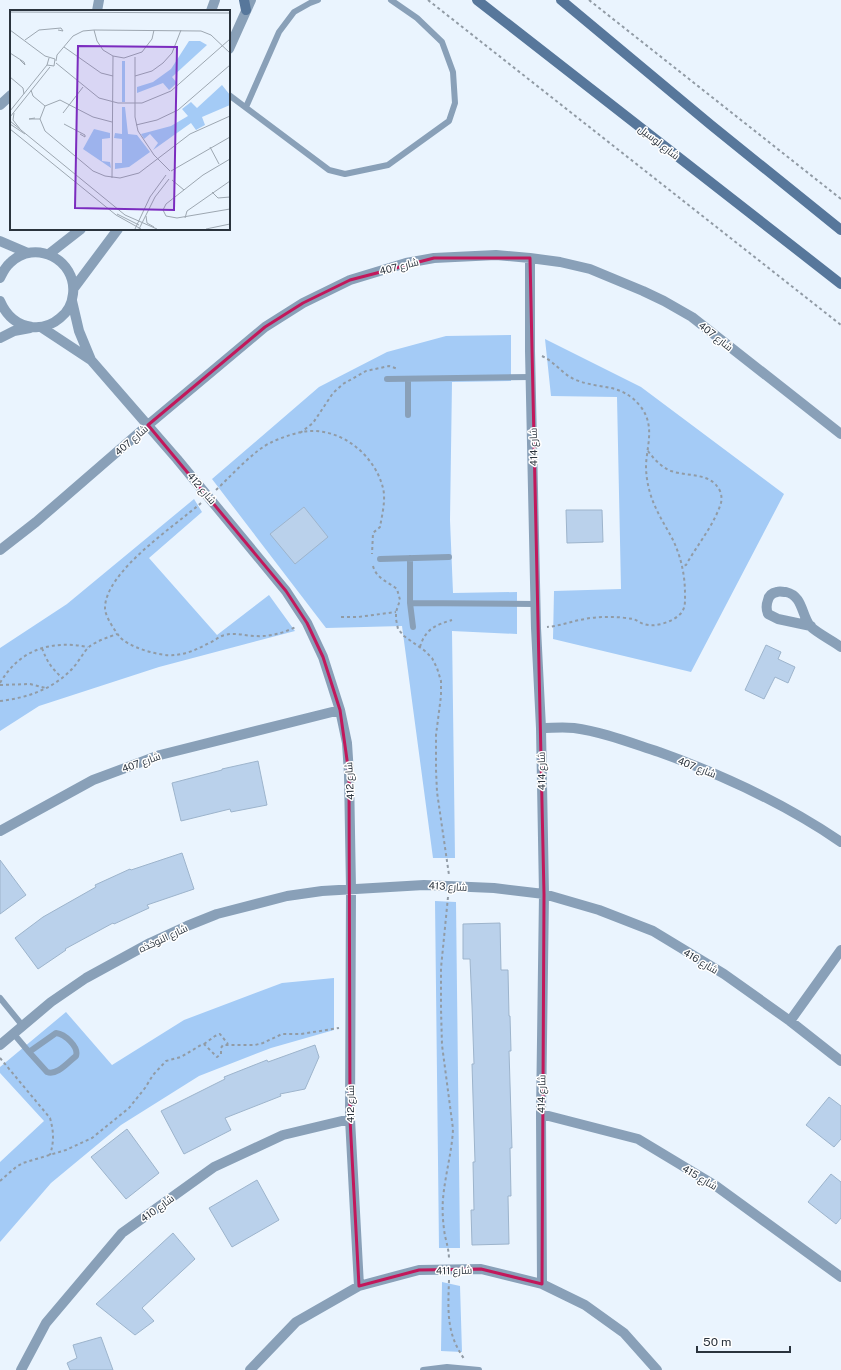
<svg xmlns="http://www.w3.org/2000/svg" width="841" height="1370" font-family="'Public Sans',Cairo,sans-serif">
<rect width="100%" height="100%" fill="#eaf4fe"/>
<path fill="#a4cbf6" d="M 511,335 L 511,381 L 452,382 L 450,520 L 453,593 L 517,592 L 517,634 L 452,631 L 455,858 L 433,858 L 402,626 L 326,628 L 212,479 L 319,387 L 387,352 L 446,336 Z
M 545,339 L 641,387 L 784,494 L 691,672 L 553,639 L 554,591 L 621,589 L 617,397 L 551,396 Z
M 194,499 L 202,512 L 149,558 L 217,635 L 269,595 L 295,631 L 159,667 L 39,706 L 0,731 L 0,648 L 67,604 Z
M 435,901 L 456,902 L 460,1248 L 439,1248 Z
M 334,978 L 334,1030 L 271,1048 L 199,1076 L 121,1125 L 51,1183 L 0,1242 L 0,1162 L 44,1121 L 0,1073 L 0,1067 L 66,1012 L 112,1065 L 184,1020 L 282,983 Z
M 442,1282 L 460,1286 L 462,1352 L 441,1351 Z"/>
<path fill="#bad1eb" stroke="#9db4cc" d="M 304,507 L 328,537 L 295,564 L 270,534 Z
M 566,510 L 602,510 L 603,542 L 567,543 Z
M 766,645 L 781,652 L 778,659 L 795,667 L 788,683 L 775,677 L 764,699 L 745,690 Z
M 258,761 L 267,805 L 231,812 L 230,809 L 181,821 L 172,783 L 222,770 L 222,769 Z
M 182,853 L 194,889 L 147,905 L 149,908 L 114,924 L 113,923 L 65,949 L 66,950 L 38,969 L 15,938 L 43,917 L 96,887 L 95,885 L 130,869 L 131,870 Z
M 0,860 L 26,895 L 0,914 Z
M 500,923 L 501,970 L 508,970 L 509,1016 L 510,1016 L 511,1051 L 509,1051 L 512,1148 L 510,1148 L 511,1196 L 508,1196 L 509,1244 L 472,1245 L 471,1210 L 474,1210 L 473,1162 L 475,1162 L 472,1064 L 474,1064 L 472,1006 L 470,959 L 463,959 L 463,924 Z
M 315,1045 L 319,1057 L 305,1089 L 280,1094 L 281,1096 L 225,1118 L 231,1130 L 184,1154 L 161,1111 L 225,1079 L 224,1077 L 267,1060 L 268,1062 Z
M 829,1097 L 841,1106 L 841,1139 L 834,1147 L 806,1125 Z
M 127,1129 L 159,1173 L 126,1199 L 91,1157 Z
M 831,1174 L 841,1182 L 841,1218 L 836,1224 L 808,1202 Z
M 257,1180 L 279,1220 L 232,1247 L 209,1208 Z
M 173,1233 L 195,1259 L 142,1308 L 154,1321 L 135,1335 L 96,1304 Z
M 101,1337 L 113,1370 L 70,1370 L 67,1363 L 77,1358 L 73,1345 Z"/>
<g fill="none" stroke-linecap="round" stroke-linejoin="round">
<path stroke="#919ba5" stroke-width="2" stroke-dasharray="3 3" stroke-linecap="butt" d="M 428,0 L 841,325
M 589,0 L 841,199
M 542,356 C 555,362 563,375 576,380 C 601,390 621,382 641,407 C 655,426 647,445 646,465 C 646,479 649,492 654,504 C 659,516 666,527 672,538 C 681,556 685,575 685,594 C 685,602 686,610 678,616 C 671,622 654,628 644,624 C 640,623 637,620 633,619 C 627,618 619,617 612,617 C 603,617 594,617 585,619 C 572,621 560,626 547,627
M 300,433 L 313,423 L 333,393 L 343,384 L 366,371 L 389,366 L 398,369
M 648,451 C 654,459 661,467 671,471 C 688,477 711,472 720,491 C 722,496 722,501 720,506 C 712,528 697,545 686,565 L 682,566
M 216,490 C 231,476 254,450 272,442 C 283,437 297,432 309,431 C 343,429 375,456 383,488 C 386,500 382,515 380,527 L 373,533 L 372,554
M 201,503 C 175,526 104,572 105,609 C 106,618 114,629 119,636 C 127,647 161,657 175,655 C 187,654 198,649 209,643 C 215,641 219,636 225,635 C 235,632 245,636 255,636 C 270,637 283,633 296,627
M 373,566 C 376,578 388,582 397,589 L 400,600 L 396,612 L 396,619 L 398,629 L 404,636 L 425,651 L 432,658 L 437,668 L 441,681 L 441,696 L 436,735 L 436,770 L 437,792 L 449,875
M 341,617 L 358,617 L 396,612
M 420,647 C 425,629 436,625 452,620
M 42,648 C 47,662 51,667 62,678
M 0,683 C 20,649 51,640 88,647
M 0,685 L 30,684 L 46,688
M 0,701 C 27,698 53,689 72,669 C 78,663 84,651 89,647 C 96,641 109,637 117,634
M 448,897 L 441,968 L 441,1009 L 442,1045 L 453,1129 C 452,1152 445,1175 443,1199 C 442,1211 443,1224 445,1236 C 447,1244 449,1251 449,1260
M 204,1044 L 215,1036 L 220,1034 L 228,1044
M 0,1058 L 50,1118 C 54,1132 54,1142 50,1155
M 0,1181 L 16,1167 L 23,1163 L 66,1150 L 92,1138 L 129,1108 L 145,1088 L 153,1075 L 166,1061 L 181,1057 L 201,1045 L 204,1044 L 217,1057 L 221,1054 L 221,1048 L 223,1045 L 255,1045 L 263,1043 L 282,1034 L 301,1034 L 339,1028
M 449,1280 C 448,1311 446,1334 465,1360"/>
<path stroke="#89a0b8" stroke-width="6" d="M 229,95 L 329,170 L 345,174 L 388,165 L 449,121 L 455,103 L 453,72 L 442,42 L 417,18 L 391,0
M 246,107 L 279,32 L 294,12 L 310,3 L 318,0
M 387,379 L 531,377
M 408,379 L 408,415
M 410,558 L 410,603 L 413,627
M 380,559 L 449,557
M 410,603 L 535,604
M 0,998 L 22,1025
M 13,1033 L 29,1052
M 56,1033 C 65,1034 79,1047 76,1056 C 68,1062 57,1076 47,1072 L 29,1052 Z
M 423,1370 L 447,1367 L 479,1370"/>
<path stroke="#89a0b8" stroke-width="10" d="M 97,11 L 99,0
M 211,11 L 215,0
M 229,49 L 251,0
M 0,105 L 11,95
M 0,241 L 28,253
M 49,254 L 81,229
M 530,258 L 530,351 L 536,628 L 541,728 L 544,894 L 541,1114 L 542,1284
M 0,278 C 3,272 5,267 10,263 C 35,238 77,260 73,294 C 72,304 68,312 60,318 C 52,325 42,328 32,327 C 16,325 6,315 0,301
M 74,288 L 118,229
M 72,301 L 79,331 L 91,360
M 41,327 L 91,360 L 177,459 L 286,591 L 307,623 L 323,657 L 340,710 L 347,743 L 349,774 L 351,889 L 350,1119 L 359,1286
M 0,338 L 14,331 L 30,328
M 0,550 L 36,522 L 148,425 L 265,327 L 303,303 L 350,280 L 406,263 L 434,258 L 496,255 L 530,258 L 560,262 L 590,269 L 643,291 L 664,301 L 692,317 L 841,434
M 811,626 L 778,619 L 768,614 C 766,609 766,605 768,600 C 769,595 772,593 777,592 C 780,591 782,592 786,592 C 803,596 801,614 810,626 C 817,633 833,641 841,647
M 541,728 C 552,728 563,727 574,728 C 603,732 631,743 659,752 C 723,775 784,803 841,842
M 0,831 L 93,780 L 160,755 L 340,710
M 790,1021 L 841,950
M 0,1045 L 51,1002 L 86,978 L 150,943 L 187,926 L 217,914 L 287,896 L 322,891 L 424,885 L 494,888 L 544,894 L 599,910 L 653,931 L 724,974 L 790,1021 L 841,1061
M 541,1114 L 638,1139 L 716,1186 L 841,1277
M 21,1370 L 46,1323 L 122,1233 L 214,1167 L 283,1135 L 350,1119
M 250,1370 L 296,1322 L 359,1286 L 419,1270 L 481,1269 L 542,1284 L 585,1305 L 624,1333 L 657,1370"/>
<path stroke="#57779b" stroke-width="10" d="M 244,0 L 246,10
M 477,0 L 841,284
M 561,0 L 711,125 L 841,230"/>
</g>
<path fill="none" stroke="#c2185b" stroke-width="3" stroke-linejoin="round" d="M 434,258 L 530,258 L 544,894 L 542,1284 L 481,1269 L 419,1270 L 359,1286 L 350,1119 L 349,774 L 340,710 L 323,657 L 307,623 L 286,591 L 148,425 L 265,327 L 303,303 L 350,280 Z"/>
<g text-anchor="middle" stroke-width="3" stroke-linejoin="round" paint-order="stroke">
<g font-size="10" fill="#2a333d" stroke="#fff">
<text transform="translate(659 142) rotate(38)" y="4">شارع لوسيل</text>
<text transform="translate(399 266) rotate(-14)" y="4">شارع 407</text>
<text transform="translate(716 336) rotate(38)" y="4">شارع 407</text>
<text transform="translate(131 440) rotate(-41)" y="4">شارع 407</text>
<text transform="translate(533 447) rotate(-91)" y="4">شارع 414</text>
<text transform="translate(202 488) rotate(50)" y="4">شارع 412</text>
<text transform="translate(141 762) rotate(-20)" y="4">شارع 407</text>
<text transform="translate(697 767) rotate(21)" y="4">شارع 407</text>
<text transform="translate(541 771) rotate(-91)" y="4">شارع 414</text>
<text transform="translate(349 781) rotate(-93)" y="4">شارع 412</text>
<text transform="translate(448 886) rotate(3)" y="4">شارع 413</text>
<text transform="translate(163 938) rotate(-25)" y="4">شارع النوخذه</text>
<text transform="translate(701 961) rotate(31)" y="4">شارع 416</text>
<text transform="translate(541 1094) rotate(-89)" y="4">شارع 414</text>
<text transform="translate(350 1104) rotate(-90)" y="4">شارع 412</text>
<text transform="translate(700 1177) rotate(31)" y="4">شارع 415</text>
<text transform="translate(157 1208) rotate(-36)" y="4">شارع 410</text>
<text transform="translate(454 1270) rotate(-1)" y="4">شارع 411</text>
</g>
</g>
<g transform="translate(10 10)">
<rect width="220" height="220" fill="#eaf4fe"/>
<path d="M 179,31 L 190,31 L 197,35 L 162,67 L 167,73 L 159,80 L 153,73 L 127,83 L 127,77 L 143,72 L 161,59 ZM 112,51 L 115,51 L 115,92 L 112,92 ZM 212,75 L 220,85 L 220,95 L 192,107 L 195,115 L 186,120 L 181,113 L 143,140 L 148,133 L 140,124 L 134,129 L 131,124 L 161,116 L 178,106 L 172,99 L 181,92 L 187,98 ZM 112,97 L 115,97 L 118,124 L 127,125 L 140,142 L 119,157 L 105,159 L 105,153 L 112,153 L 112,129 L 104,128 L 105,123 L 112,124 ZM 84,119 L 100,123 L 100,128 L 92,129 L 92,151 L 100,152 L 101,158 L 73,139 Z" fill="#a4cbf6"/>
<path fill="none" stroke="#9da7b1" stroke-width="1" d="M 0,2 L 220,3M 0,20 L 35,46 L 45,49 L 44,56 L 37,55 L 39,48M 84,20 L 87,31 L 93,40 L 103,46 L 114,48 L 132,42 L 142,29 L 144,20M 15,30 L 29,20 L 51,18 L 53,21 L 48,20M 54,37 L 91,63 L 103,66M 0,43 L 14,52 L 15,55 L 10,50M 125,47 L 125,107 L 128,121 L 144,145 L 160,161M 46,51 L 47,45 L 63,26 L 73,21 L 84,20 L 191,21 L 201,25 L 220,43M 46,53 L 89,88 L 108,93 L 132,93 L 161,81 L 220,29M 125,66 L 142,61 L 153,53 L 162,43 L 171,20M 0,67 L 13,78 L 14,84M 21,80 L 23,86 L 35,96M 0,101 L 37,55M 4,103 L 3,110 L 10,119M 53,103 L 73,77M 0,107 L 40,57M 25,108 L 19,109 L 30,109M 0,111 L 115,205 L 147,219M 102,112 L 83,107 L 50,90 L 35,96 L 30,109 L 35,121 L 83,161 L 95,166 L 110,168 L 129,163 L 180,124 L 220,106M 0,114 L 15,124M 54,114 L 75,125 L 75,127 L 70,124M 126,115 L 147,110 L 168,100 L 220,55M 0,119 L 106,205 L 131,219M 200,137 L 209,154M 220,149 L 193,165 L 156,194 L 153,200 L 156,206 L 167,208 L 220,199M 161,161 L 220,127M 102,168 L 103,46M 162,170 L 174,180M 202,182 L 208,188 L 220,187M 107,204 L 129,215M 136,206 L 137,213 L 144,217M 175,208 L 177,201 L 220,171M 125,219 L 140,187 L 156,165M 129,219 L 145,187 L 159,169M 196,219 L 220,214"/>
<path fill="#7b2cbf" fill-opacity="0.15" stroke="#7b2cbf" stroke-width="2" d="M 68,36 L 167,37 L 164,200 L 65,198 Z"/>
<rect width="220" height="220" fill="none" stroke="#2a333d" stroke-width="2"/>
</g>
<path d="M697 1346v6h93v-6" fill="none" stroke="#2a333d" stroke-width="2"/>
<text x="703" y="1346" font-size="12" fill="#2a333d" stroke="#ffffff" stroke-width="3" paint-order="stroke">50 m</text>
</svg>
